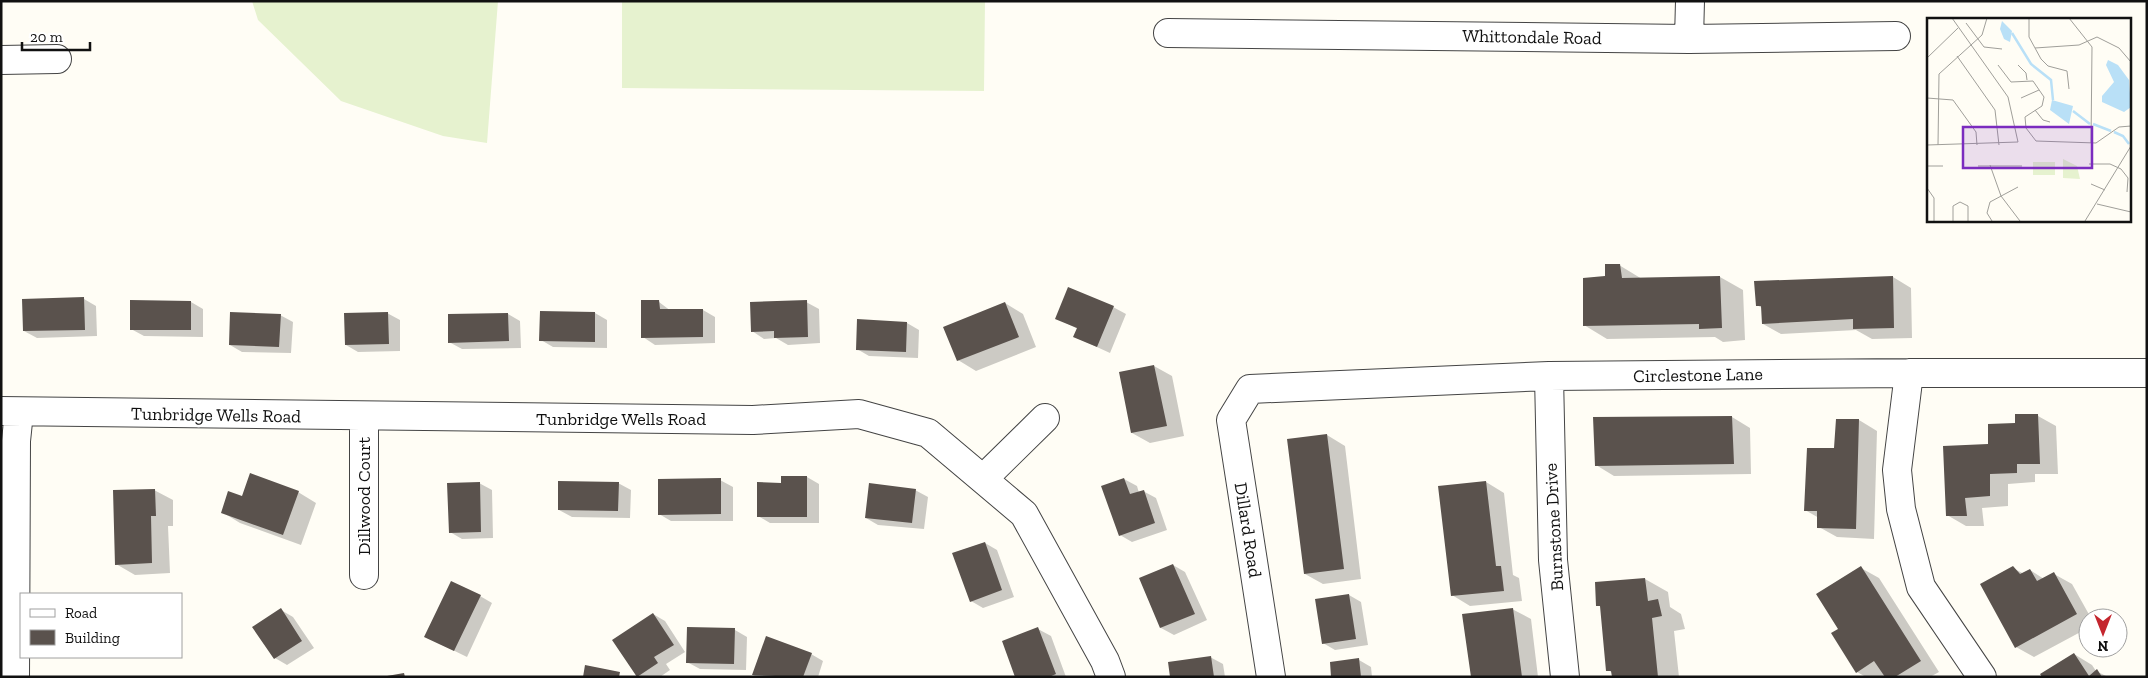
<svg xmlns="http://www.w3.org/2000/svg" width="2148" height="678" font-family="'Zilla Slab',serif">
<rect width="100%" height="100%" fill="#fffdf5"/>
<path fill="#e6f2cf" d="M 252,1 L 498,1 L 487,143 L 443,136 L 341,101 L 258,20 Z
M 622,1 L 985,1 L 984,91 L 622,88 Z"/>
<path fill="#0003" d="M 1619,265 L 1642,279 L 1720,277 L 1743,290 L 1745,340 L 1723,342 L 1715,337 L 1607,339 L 1584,325 L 1606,277 Z
M 1893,277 L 1911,288 L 1912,338 L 1872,339 L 1856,330 L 1781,334 L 1763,324 L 1762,308 L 1757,305 Z
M 84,299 L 96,306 L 97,336 L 37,338 L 24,331 Z
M 191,302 L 203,309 L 203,337 L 144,336 L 131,329 Z
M 659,302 L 671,311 L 703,310 L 715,317 L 715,343 L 655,345 L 643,337 Z
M 806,302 L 819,309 L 820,343 L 788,345 L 776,338 L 764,339 L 752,331 Z
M 1005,303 L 1023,314 L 1036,347 L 976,371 L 958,360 Z
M 1113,307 L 1126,314 L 1110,353 L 1075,337 L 1078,329 L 1056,318 Z
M 387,313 L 400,320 L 400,351 L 358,352 L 346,345 Z
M 595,313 L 607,320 L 607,348 L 553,347 L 541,340 Z
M 508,314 L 520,321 L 521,348 L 462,349 L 449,342 L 449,315 Z
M 280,315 L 293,322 L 291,353 L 242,352 L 230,345 Z
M 907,323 L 919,330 L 918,358 L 869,356 L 857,349 Z
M 1154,366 L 1172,376 L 1184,436 L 1150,443 L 1132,433 Z
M 2038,416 L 2056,426 L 2058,474 L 2035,474 L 2035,482 L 2008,484 L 2008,506 L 1982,508 L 1984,526 L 1966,526 L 1947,515 L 1990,445 L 2016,424 Z
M 1732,417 L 1750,428 L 1751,474 L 1614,476 L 1596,465 Z
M 1859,420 L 1877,431 L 1874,539 L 1837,537 L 1819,527 L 1819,518 L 1805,510 L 1835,449 Z
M 1327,435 L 1345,446 L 1361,579 L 1323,584 L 1305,574 Z
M 807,477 L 819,484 L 819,523 L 770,523 L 758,516 Z
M 1124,479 L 1137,486 L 1139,493 L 1143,491 L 1156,498 L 1167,530 L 1132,542 L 1120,535 L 1103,486 Z
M 720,480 L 733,487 L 733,521 L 671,521 L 659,514 Z
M 1486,482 L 1504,493 L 1513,575 L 1519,578 L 1522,601 L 1470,606 L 1452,595 Z
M 479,483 L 492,490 L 493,538 L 462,539 L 450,532 Z
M 618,483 L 631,490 L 630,518 L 572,517 L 559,510 Z
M 154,490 L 173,500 L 173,526 L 168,526 L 170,573 L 135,575 L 116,564 Z
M 915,490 L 928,497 L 924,529 L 878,525 L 866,518 Z
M 298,492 L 316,503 L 301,545 L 240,523 L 222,512 L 242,498 Z
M 985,543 L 997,550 L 1014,597 L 983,608 L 971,601 Z
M 1173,565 L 1185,572 L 1207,620 L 1174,635 L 1161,628 L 1140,579 Z
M 1861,568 L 1879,578 L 1939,672 L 1930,677 L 1866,677 L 1857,672 L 1839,630 Z
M 2013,568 L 2024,574 L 2030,570 L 2044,579 L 2054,574 L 2072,584 L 2091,618 L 2088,618 L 2088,628 L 2034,657 L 2016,647 Z
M 1645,579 L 1668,592 L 1670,607 L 1681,614 L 1685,629 L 1674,631 L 1679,677 L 1613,677 L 1613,673 L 1608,670 L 1601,607 L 1598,605 Z
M 1349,595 L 1361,602 L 1368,645 L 1335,650 L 1323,643 Z
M 480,596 L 492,603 L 467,657 L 426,637 Z
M 1512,609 L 1531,619 L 1538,677 L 1472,677 Z
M 281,610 L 293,617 L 314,648 L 287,665 L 275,658 Z
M 653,614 L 665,621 L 685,652 L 666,664 L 670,670 L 660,677 L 639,677 Z
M 1038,629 L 1051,636 L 1066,677 L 1016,677 Z
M 735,630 L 747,637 L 746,670 L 700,669 L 687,662 Z
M 811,654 L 823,661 L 818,677 L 757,677 L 753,675 Z
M 2074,654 L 2092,665 L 2096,671 L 2108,677 L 2044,677 Z
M 1210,657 L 1223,664 L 1225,677 L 1171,677 Z
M 1359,660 L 1371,667 L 1372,677 L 1333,677 Z"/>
<path fill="#5a524d" d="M 1605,264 L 1620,264 L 1622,278 L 1720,276 L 1722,328 L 1699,329 L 1699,324 L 1583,326 L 1583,278 L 1605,276 Z
M 1893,276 L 1894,328 L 1853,329 L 1853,319 L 1762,324 L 1761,306 L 1756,306 L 1754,281 Z
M 1068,287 L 1114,306 L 1097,347 L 1073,337 L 1077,328 L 1055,319 Z
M 84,297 L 85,330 L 23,331 L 22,299 Z
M 130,300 L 191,301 L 191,330 L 130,330 Z
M 641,300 L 659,300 L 660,309 L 703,309 L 703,337 L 641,338 Z
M 807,300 L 808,337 L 774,338 L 774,331 L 751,332 L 750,302 Z
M 1005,302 L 1019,337 L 957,361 L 943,327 Z
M 540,311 L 595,312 L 595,342 L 539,341 Z
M 230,312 L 281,314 L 279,347 L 229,345 Z
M 388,312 L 389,344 L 345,345 L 344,313 Z
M 508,313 L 509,341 L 448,343 L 448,314 Z
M 857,319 L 907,322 L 906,352 L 856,350 Z
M 1154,365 L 1167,426 L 1131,433 L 1119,372 Z
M 2015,414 L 2038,414 L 2040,464 L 2017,464 L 2017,473 L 1990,474 L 1990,496 L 1965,498 L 1967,516 L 1946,516 L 1943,446 L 1988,444 L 1988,424 L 2015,423 Z
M 1732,416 L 1734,464 L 1595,466 L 1593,417 Z
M 1836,419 L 1859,419 L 1856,529 L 1817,528 L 1817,511 L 1804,511 L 1807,448 L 1834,448 Z
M 1327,434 L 1344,569 L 1304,574 L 1287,439 Z
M 250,473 L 299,491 L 283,535 L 221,513 L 228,491 L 242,496 Z
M 781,476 L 807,476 L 807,517 L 757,517 L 757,482 L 781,483 Z
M 721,478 L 721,514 L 658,515 L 658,479 Z
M 1124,478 L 1130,494 L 1144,490 L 1155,523 L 1119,536 L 1101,486 Z
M 558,481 L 619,482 L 618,511 L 558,510 Z
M 1486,481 L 1496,566 L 1501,566 L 1504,591 L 1451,596 L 1438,486 Z
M 480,482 L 481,532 L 449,533 L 447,483 Z
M 869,483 L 916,489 L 912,523 L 865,518 Z
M 155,489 L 156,516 L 151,516 L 152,563 L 115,565 L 113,490 Z
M 985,542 L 1002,590 L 970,602 L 952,553 Z
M 1173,564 L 1195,614 L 1160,628 L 1139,578 Z
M 1861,566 L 1921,661 L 1895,677 L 1885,677 L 1874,661 L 1856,673 L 1831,633 L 1838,629 L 1816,594 Z
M 2013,566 L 2020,574 L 2030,569 L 2037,581 L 2054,572 L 2077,614 L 2015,648 L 1980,584 Z
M 1645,578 L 1648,601 L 1658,599 L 1662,616 L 1652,618 L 1658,677 L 1612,677 L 1611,671 L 1606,671 L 1600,606 L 1596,606 L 1595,582 Z
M 451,581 L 481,595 L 454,651 L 424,637 Z
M 1349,594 L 1356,639 L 1322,644 L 1315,599 Z
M 281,608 L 302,641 L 274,659 L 252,627 Z
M 1513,608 L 1522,677 L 1471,677 L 1462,614 Z
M 653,613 L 674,645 L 654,657 L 658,663 L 637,677 L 612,640 Z
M 687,627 L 735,628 L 734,664 L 686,663 Z
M 1038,627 L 1056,674 L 1049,677 L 1015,677 L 1002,641 Z
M 766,636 L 812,653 L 803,677 L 752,675 Z
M 2074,653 L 2089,676 L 2097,669 L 2102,677 L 2042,677 L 2040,674 Z
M 1211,656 L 1214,677 L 1170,677 L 1168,662 Z
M 1359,658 L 1361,677 L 1331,677 L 1330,662 Z
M 585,665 L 620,672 L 619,677 L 583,677 Z
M 404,673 L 405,677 L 387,677 L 387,676 Z"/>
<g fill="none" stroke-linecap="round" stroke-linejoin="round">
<defs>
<path id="minor" d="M 1168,33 L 1689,39 L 1896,36
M 1689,39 L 1690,1
M 1,60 L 57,59
M 1909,373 L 1897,470 L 1901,509 L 1921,587 L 1982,677
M 1549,376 L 1553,560 L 1565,677
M 1,411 L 753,420 L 859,414 L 928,433 L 1024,514 L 1105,661 L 1111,677
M 983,479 L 1045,418
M 364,575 L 364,417
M 15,677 L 16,441 L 19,412
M 1271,677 L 1231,420 L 1250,389 L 1549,376 L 1909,373 L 2147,373"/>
</defs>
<use href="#minor" stroke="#444" stroke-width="30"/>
<use href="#minor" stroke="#fff" stroke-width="28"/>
</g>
<g text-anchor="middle" stroke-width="5" stroke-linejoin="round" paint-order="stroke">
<g font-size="18" fill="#111" stroke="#fff">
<text transform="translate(1532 37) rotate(1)" y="6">Whittondale Road</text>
<text transform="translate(1698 375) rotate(-1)" y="6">Circlestone Lane</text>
<text transform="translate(216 415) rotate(1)" y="6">Tunbridge Wells Road</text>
<text x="621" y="425">Tunbridge Wells Road</text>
<text transform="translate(364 496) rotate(-90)" y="6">Dillwood Court</text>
<text transform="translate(1554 527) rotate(-93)" y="6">Burnstone Drive</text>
<text transform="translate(1248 530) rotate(81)" y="6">Dillard Road</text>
</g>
</g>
<g transform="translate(1927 18)">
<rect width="204" height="204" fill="#fffdf5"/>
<path d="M 136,141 L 150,148 L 153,161 L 136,160 ZM 106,144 L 128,144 L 128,157 L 106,157 Z" fill="#e6f2cf"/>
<path d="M 75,3 L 85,13 L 83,24 L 77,21 L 73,11 ZM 181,42 L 191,47 L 202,62 L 204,89 L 197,94 L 175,84 L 175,78 L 187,64 L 179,47 ZM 125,82 L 146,88 L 142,106 L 123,92 Z" fill="#b9e0f7"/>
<path fill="none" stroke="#b9e0f7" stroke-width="2.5" d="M 85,15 L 104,46 L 124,62 L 126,82M 146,93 L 163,106M 166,106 L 184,113M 187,114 L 196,118 L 202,126"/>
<path fill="none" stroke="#a09f9a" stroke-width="1" d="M 102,0 L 102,19 L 114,41 L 121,48 L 140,53 L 142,71M 142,0 L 165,29 L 164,125M 39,5 L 57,29 L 75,31M 108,30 L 152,27 L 170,19 L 192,30 L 204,44M 30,38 L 68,92 L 72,127M 0,40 L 31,10M 71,47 L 84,64 L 106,63 L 117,79 L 115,88 L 98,99 L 99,110 L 109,123 L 169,125 L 192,109 L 204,108M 91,47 L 99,55 L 100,62M 0,80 L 26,82 L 49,114 L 50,127M 94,80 L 112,72M 108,92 L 116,102 L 123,104M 0,127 L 91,124 L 81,79 L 25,0M 11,127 L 12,56 L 55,17 L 60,0M 162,146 L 183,146 L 194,151 L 201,160 L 200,174M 63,147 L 74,178 L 93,203M 0,148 L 16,148M 51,148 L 95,148M 164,166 L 178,172M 0,170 L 7,180 L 7,203M 170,186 L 204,194M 26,203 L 26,188 L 33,184 L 41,188 L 41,203M 65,203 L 60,195 L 63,184 L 91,169M 158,203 L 204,128"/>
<path fill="#7b2cbf" fill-opacity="0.15" stroke="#7b2cbf" stroke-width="2.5" d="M 36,109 L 165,109 L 165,150 L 36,150 Z"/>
<rect width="204" height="204" fill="none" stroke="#111" stroke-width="2.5"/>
</g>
<rect width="2148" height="678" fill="none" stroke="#111111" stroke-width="5"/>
<rect x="20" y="593" width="162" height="65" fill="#ffffff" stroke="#a0a0a0"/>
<rect x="30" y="609" width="25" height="8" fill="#ffffff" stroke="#a0a0a0"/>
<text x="65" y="618" font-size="15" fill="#111111">Road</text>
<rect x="30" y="630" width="25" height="15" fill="#5a524d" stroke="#a0a0a0"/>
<text x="65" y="643" font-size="15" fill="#111111">Building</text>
<g transform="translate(2103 633) rotate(180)"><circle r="24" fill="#ffffff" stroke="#a0a0a0"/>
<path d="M0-4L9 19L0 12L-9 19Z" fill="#c4262e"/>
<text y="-8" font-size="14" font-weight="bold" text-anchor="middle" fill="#111111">N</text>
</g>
<path d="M22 42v8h68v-8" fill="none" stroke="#111111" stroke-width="2.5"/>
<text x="30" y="42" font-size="15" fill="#111111" stroke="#ffffff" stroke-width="4" paint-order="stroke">20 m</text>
</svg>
